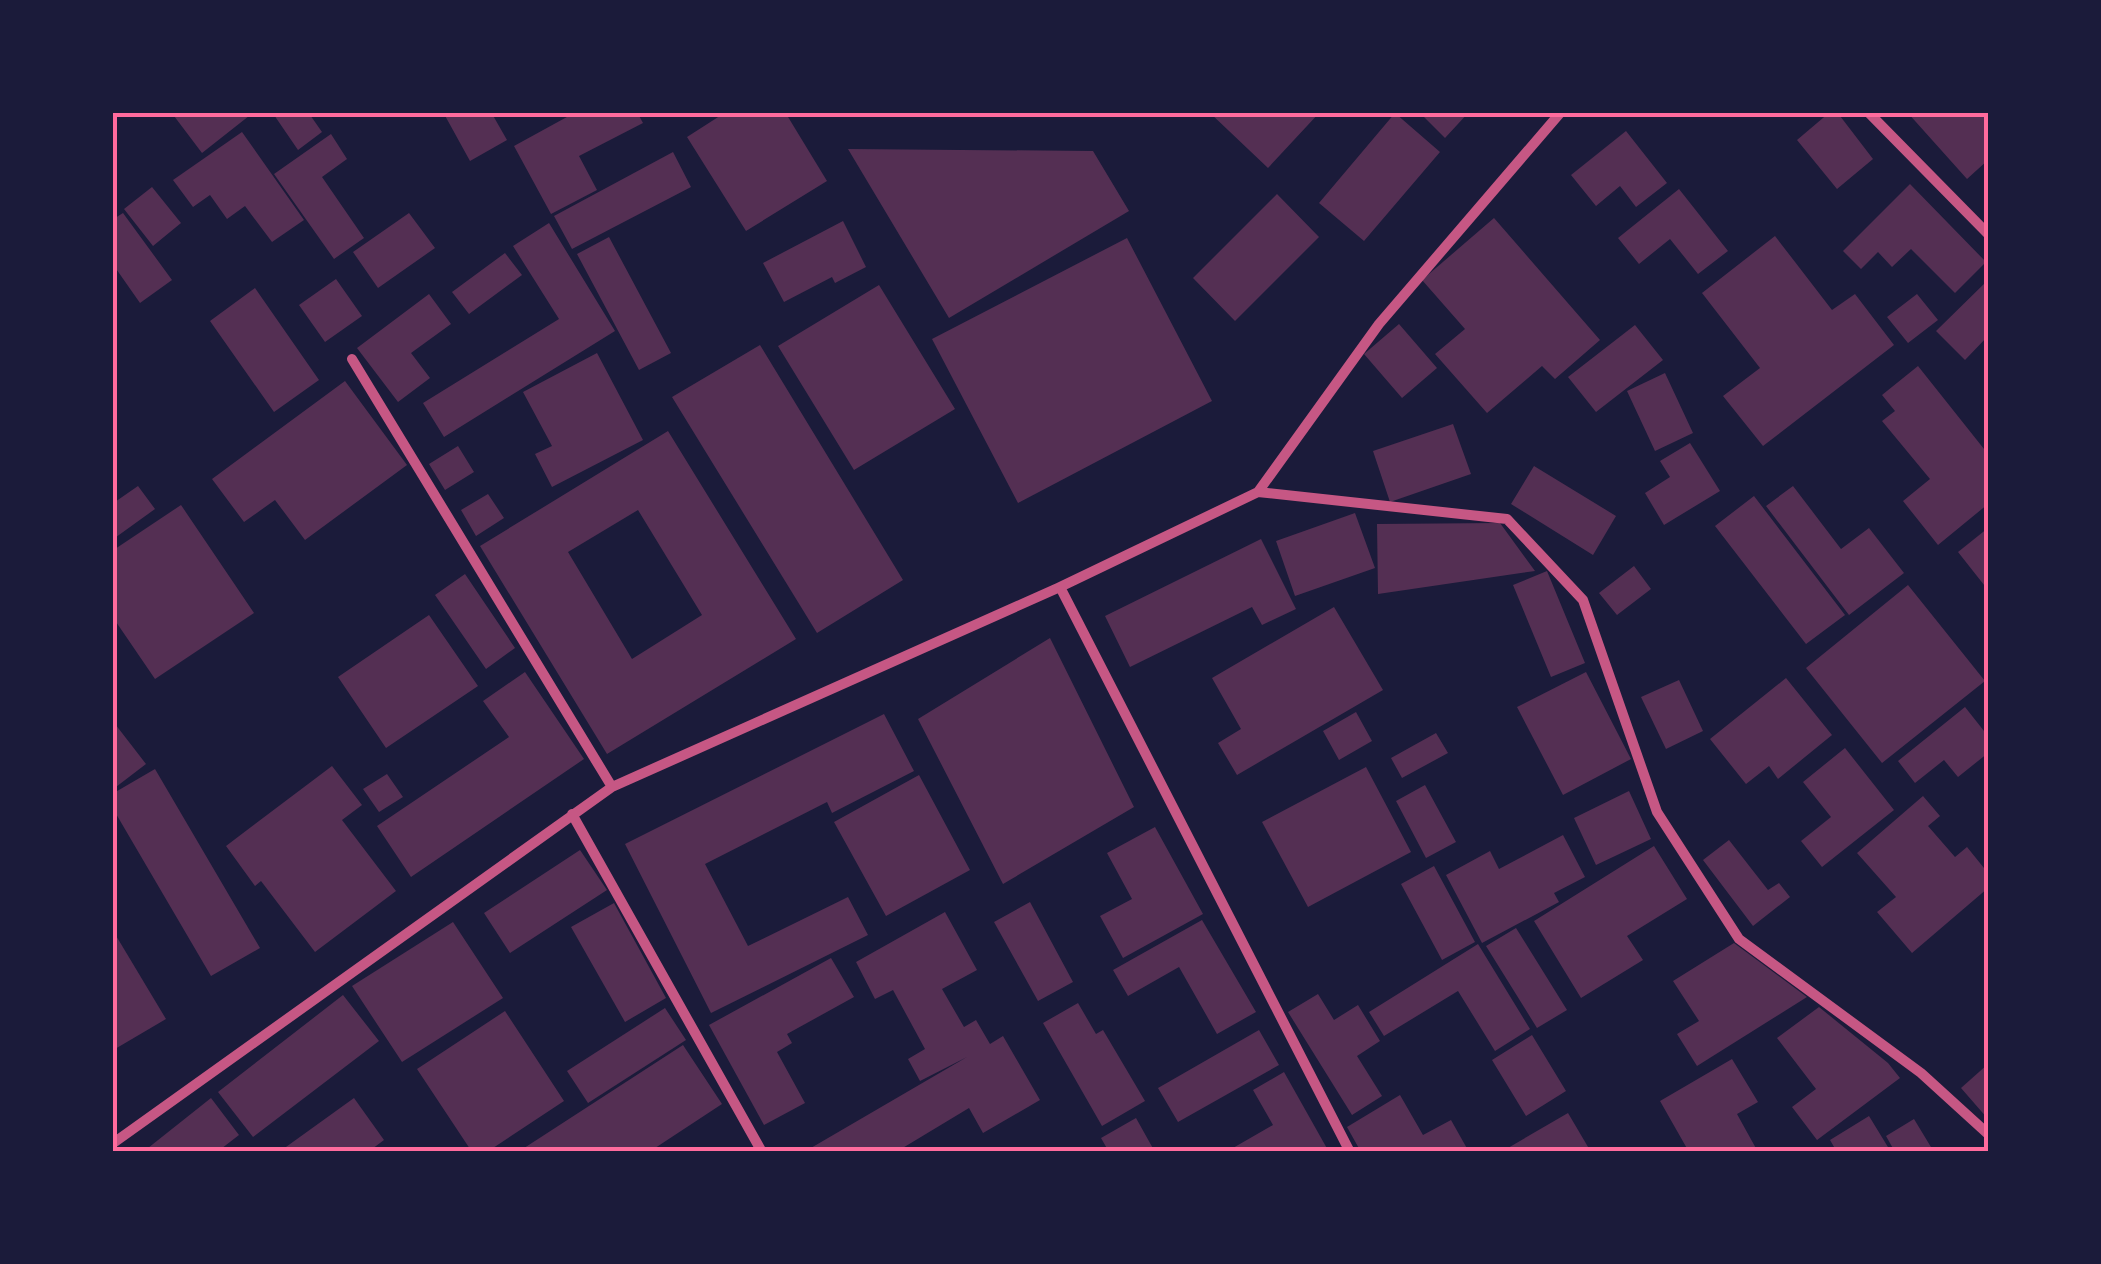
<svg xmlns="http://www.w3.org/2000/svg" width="2101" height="1264" font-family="'PT Sans',sans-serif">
<rect width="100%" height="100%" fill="#1b1b3a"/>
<path fill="#542f53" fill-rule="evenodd" d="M 171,112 L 254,112 L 202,153 Z
M 272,112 L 308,112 L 322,132 L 298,150 Z
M 443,112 L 491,112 L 507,140 L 470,161 Z
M 576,112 L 637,112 L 643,123 L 579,156 L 597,190 L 551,214 L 514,146 Z
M 726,112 L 785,112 L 827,181 L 746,231 L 687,137 Z
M 1209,112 L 1320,112 L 1268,168 Z
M 1419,112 L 1469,112 L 1445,138 Z
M 1830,112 L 1837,112 L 1873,159 L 1837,189 L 1797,140 Z
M 1907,112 L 1988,112 L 1988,160 L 1967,179 Z
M 1395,113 L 1440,152 L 1364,241 L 1319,203 Z
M 1626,131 L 1667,183 L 1636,207 L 1620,186 L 1596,206 L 1571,175 Z
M 242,132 L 304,220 L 272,242 L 245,206 L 227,219 L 210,195 L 193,207 L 173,180 Z
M 331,134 L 347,159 L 322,177 L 364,238 L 334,259 L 274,174 Z
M 848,149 L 1093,151 L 1129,211 L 949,318 Z
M 673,152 L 691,187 L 572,249 L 554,216 Z
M 1910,184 L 1986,262 L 1955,293 L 1911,249 L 1892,267 L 1878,252 L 1861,269 L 1843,251 Z
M 152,187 L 181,223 L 153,246 L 124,209 Z
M 1679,189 L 1728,251 L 1698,274 L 1670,239 L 1639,264 L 1618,238 Z
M 1277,194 L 1319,237 L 1235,321 L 1193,278 Z
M 123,213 L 172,280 L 140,303 L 112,263 L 112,220 Z
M 409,213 L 435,248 L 378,288 L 353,252 Z
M 1494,218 L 1600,340 L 1555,379 L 1542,366 L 1487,413 L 1435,354 L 1465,329 L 1422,280 Z
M 843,221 L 866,267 L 835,283 L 832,277 L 784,302 L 763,263 Z
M 549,223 L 615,331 L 444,437 L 423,403 L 559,319 L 513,246 Z
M 1775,236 L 1832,310 L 1855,294 L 1894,345 L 1763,446 L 1723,396 L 1760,368 L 1702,293 Z
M 609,237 L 671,353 L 639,370 L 577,254 Z
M 1127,238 L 1212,401 L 1018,503 L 932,339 Z
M 505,253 L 522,275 L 469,314 L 452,292 Z
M 336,279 L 362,316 L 325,342 L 299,305 Z
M 1988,280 L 1988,336 L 1965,360 L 1936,331 Z
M 879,285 L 955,409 L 854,470 L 778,346 Z
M 255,288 L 319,380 L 274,412 L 210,321 Z
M 429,294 L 451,324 L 411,353 L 430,378 L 398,402 L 357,348 Z
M 1917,294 L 1938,320 L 1908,343 L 1887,317 Z
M 1399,324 L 1437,368 L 1402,398 L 1364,354 Z
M 1635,325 L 1663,360 L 1596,412 L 1568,377 Z
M 760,345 L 903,580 L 817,633 L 672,397 Z
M 597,353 L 643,440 L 552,487 L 535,454 L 552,446 L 523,392 Z
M 1918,366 L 1988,454 L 1988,504 L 1938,545 L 1903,501 L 1930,479 L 1882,421 L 1895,411 L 1882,395 Z
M 1665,373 L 1693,433 L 1655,451 L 1627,391 Z
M 345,381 L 407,465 L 305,540 L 275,500 L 244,522 L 212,479 Z
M 1453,424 L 1471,474 L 1390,502 L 1373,451 Z
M 668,431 L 796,639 L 607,754 L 480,546 ZM 638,510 L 702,615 L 632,659 L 568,552 Z
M 1690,443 L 1720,491 L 1664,525 L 1645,493 L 1670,477 L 1660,461 Z
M 458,446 L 474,472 L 445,490 L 429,464 Z
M 1534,466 L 1616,516 L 1593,555 L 1511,504 Z
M 138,486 L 155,509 L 112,540 L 112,504 Z
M 1793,486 L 1841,549 L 1869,528 L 1904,573 L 1849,615 L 1766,506 Z
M 488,494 L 504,518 L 476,536 L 461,510 Z
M 1754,496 L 1845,615 L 1806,644 L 1715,526 Z
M 181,505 L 254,613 L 155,679 L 112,616 L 112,551 Z
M 1355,513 L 1375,568 L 1295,596 L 1276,541 Z
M 1500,523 L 1535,571 L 1378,594 L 1377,524 Z
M 1988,528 L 1988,590 L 1958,552 Z
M 1261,539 L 1296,609 L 1262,625 L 1252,607 L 1130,667 L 1105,616 Z
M 1634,566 L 1651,589 L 1617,615 L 1599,593 Z
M 1547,571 L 1585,663 L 1551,677 L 1513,585 Z
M 465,574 L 515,648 L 486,669 L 435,595 Z
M 1908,585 L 1985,681 L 1882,763 L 1806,668 Z
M 1334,607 L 1383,690 L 1237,775 L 1218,743 L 1241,729 L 1212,678 Z
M 429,615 L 478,686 L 386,748 L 338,677 Z
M 1050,638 L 1134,807 L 1003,884 L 918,719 Z
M 525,672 L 584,759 L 411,877 L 377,826 L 509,737 L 483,701 Z
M 1586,672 L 1631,759 L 1563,795 L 1517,707 Z
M 1786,678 L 1832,735 L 1778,779 L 1769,766 L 1746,784 L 1710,739 Z
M 1679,680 L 1703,731 L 1666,749 L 1641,697 Z
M 1965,707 L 1988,736 L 1988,753 L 1958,777 L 1944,760 L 1915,783 L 1898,761 Z
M 1356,712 L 1372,741 L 1339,760 L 1323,731 Z
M 884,714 L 914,771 L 832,813 L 827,802 L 705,864 L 748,946 L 848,897 L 868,935 L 711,1013 L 625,844 Z
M 112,720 L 146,764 L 112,790 Z
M 1436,733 L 1448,753 L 1402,778 L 1391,758 Z
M 1845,748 L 1894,810 L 1822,867 L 1801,841 L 1831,817 L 1803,782 Z
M 332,766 L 362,805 L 342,820 L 396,891 L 315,952 L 261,881 L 255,886 L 226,846 Z
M 1366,767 L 1411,852 L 1308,907 L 1262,822 Z
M 155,769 L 260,948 L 211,976 L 112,807 L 112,794 Z
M 387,774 L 403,797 L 379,812 L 363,789 Z
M 919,775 L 970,870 L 886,916 L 834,822 Z
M 1425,785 L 1456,842 L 1426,858 L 1396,801 Z
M 1629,791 L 1651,839 L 1596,865 L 1574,818 Z
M 1923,796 L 1940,816 L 1928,826 L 1955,857 L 1967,847 L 1988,873 L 1988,888 L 1912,953 L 1877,912 L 1896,897 L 1857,853 Z
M 1155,827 L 1203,914 L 1123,958 L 1100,916 L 1132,899 L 1107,853 Z
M 1563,835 L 1585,877 L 1554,893 L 1559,902 L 1482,943 L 1446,875 L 1490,851 L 1499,869 Z
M 1729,840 L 1768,890 L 1779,883 L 1790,897 L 1753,926 L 1703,860 Z
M 1654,846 L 1687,899 L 1627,936 L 1643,960 L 1581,998 L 1534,921 Z
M 580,850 L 607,890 L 510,953 L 484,913 Z
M 1434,866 L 1475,942 L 1442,960 L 1401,884 Z
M 1030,902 L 1073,982 L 1038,1001 L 994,922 Z
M 614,903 L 666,998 L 625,1022 L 571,927 Z
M 945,912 L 977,970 L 942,989 L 964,1027 L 976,1020 L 990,1044 L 1003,1036 L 1040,1100 L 983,1133 L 969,1108 L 896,1152 L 804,1152 L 967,1057 L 920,1081 L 908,1059 L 925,1049 L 893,990 L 875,999 L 856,962 Z
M 1202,920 L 1256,1012 L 1217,1034 L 1179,967 L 1128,996 L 1113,970 Z
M 453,922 L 503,998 L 402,1062 L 352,986 Z
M 1516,928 L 1567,1010 L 1537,1028 L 1486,946 Z
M 112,929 L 166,1019 L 115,1049 L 112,1044 Z
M 1734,943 L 1807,997 L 1697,1066 L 1677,1034 L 1699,1021 L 1673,981 Z
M 1478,944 L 1530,1029 L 1495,1051 L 1458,991 L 1384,1036 L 1369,1012 Z
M 831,958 L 854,997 L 787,1034 L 792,1043 L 777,1052 L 805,1103 L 764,1125 L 709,1025 Z
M 1318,994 L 1334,1020 L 1358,1005 L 1380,1041 L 1357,1056 L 1382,1096 L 1352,1115 L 1288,1012 Z
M 343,995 L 379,1041 L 253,1137 L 218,1092 Z
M 1078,1003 L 1096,1034 L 1103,1030 L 1145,1101 L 1102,1126 L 1043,1023 Z
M 1819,1007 L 1888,1063 L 1900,1078 L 1817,1140 L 1792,1107 L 1816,1089 L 1777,1038 Z
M 665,1008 L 686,1040 L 588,1103 L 567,1071 Z
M 505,1011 L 564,1101 L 487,1152 L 472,1152 L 417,1069 Z
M 1259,1030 L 1279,1065 L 1178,1122 L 1158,1088 Z
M 1532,1035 L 1566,1091 L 1526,1116 L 1492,1060 Z
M 683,1045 L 722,1104 L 649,1152 L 518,1152 Z
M 1732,1059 L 1758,1102 L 1737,1114 L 1758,1152 L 1689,1152 L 1660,1101 Z
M 1988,1064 L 1988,1119 L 1961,1088 Z
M 1284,1072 L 1329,1152 L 1226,1152 L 1273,1125 L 1253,1090 Z
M 1400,1095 L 1423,1135 L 1451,1120 L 1469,1152 L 1361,1152 L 1347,1127 Z
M 211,1098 L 239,1135 L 217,1152 L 143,1152 Z
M 354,1098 L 384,1140 L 368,1152 L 279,1152 Z
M 1568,1113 L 1591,1152 L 1501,1152 Z
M 1869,1116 L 1891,1152 L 1837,1152 L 1830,1140 Z
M 1136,1118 L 1155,1152 L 1109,1152 L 1101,1138 Z
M 1914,1119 L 1934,1152 L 1895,1152 L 1886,1136 Z"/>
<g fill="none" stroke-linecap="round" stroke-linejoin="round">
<path stroke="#c65784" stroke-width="10" d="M 1868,112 L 1988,234
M 352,359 L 612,787
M 1258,492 L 1507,519 L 1583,600 L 1657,812 L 1739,939 L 1921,1073 L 1988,1134
M 1060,587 L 1350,1152
M 572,814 L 762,1152
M 112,1144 L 612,787 L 1060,587 L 1258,492 L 1379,324 L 1561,112"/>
</g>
<rect width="2101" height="1264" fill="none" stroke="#1b1b3a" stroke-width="230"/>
<rect x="115" y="115" width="1871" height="1034" fill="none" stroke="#ff6b9d" stroke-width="4"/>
</svg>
